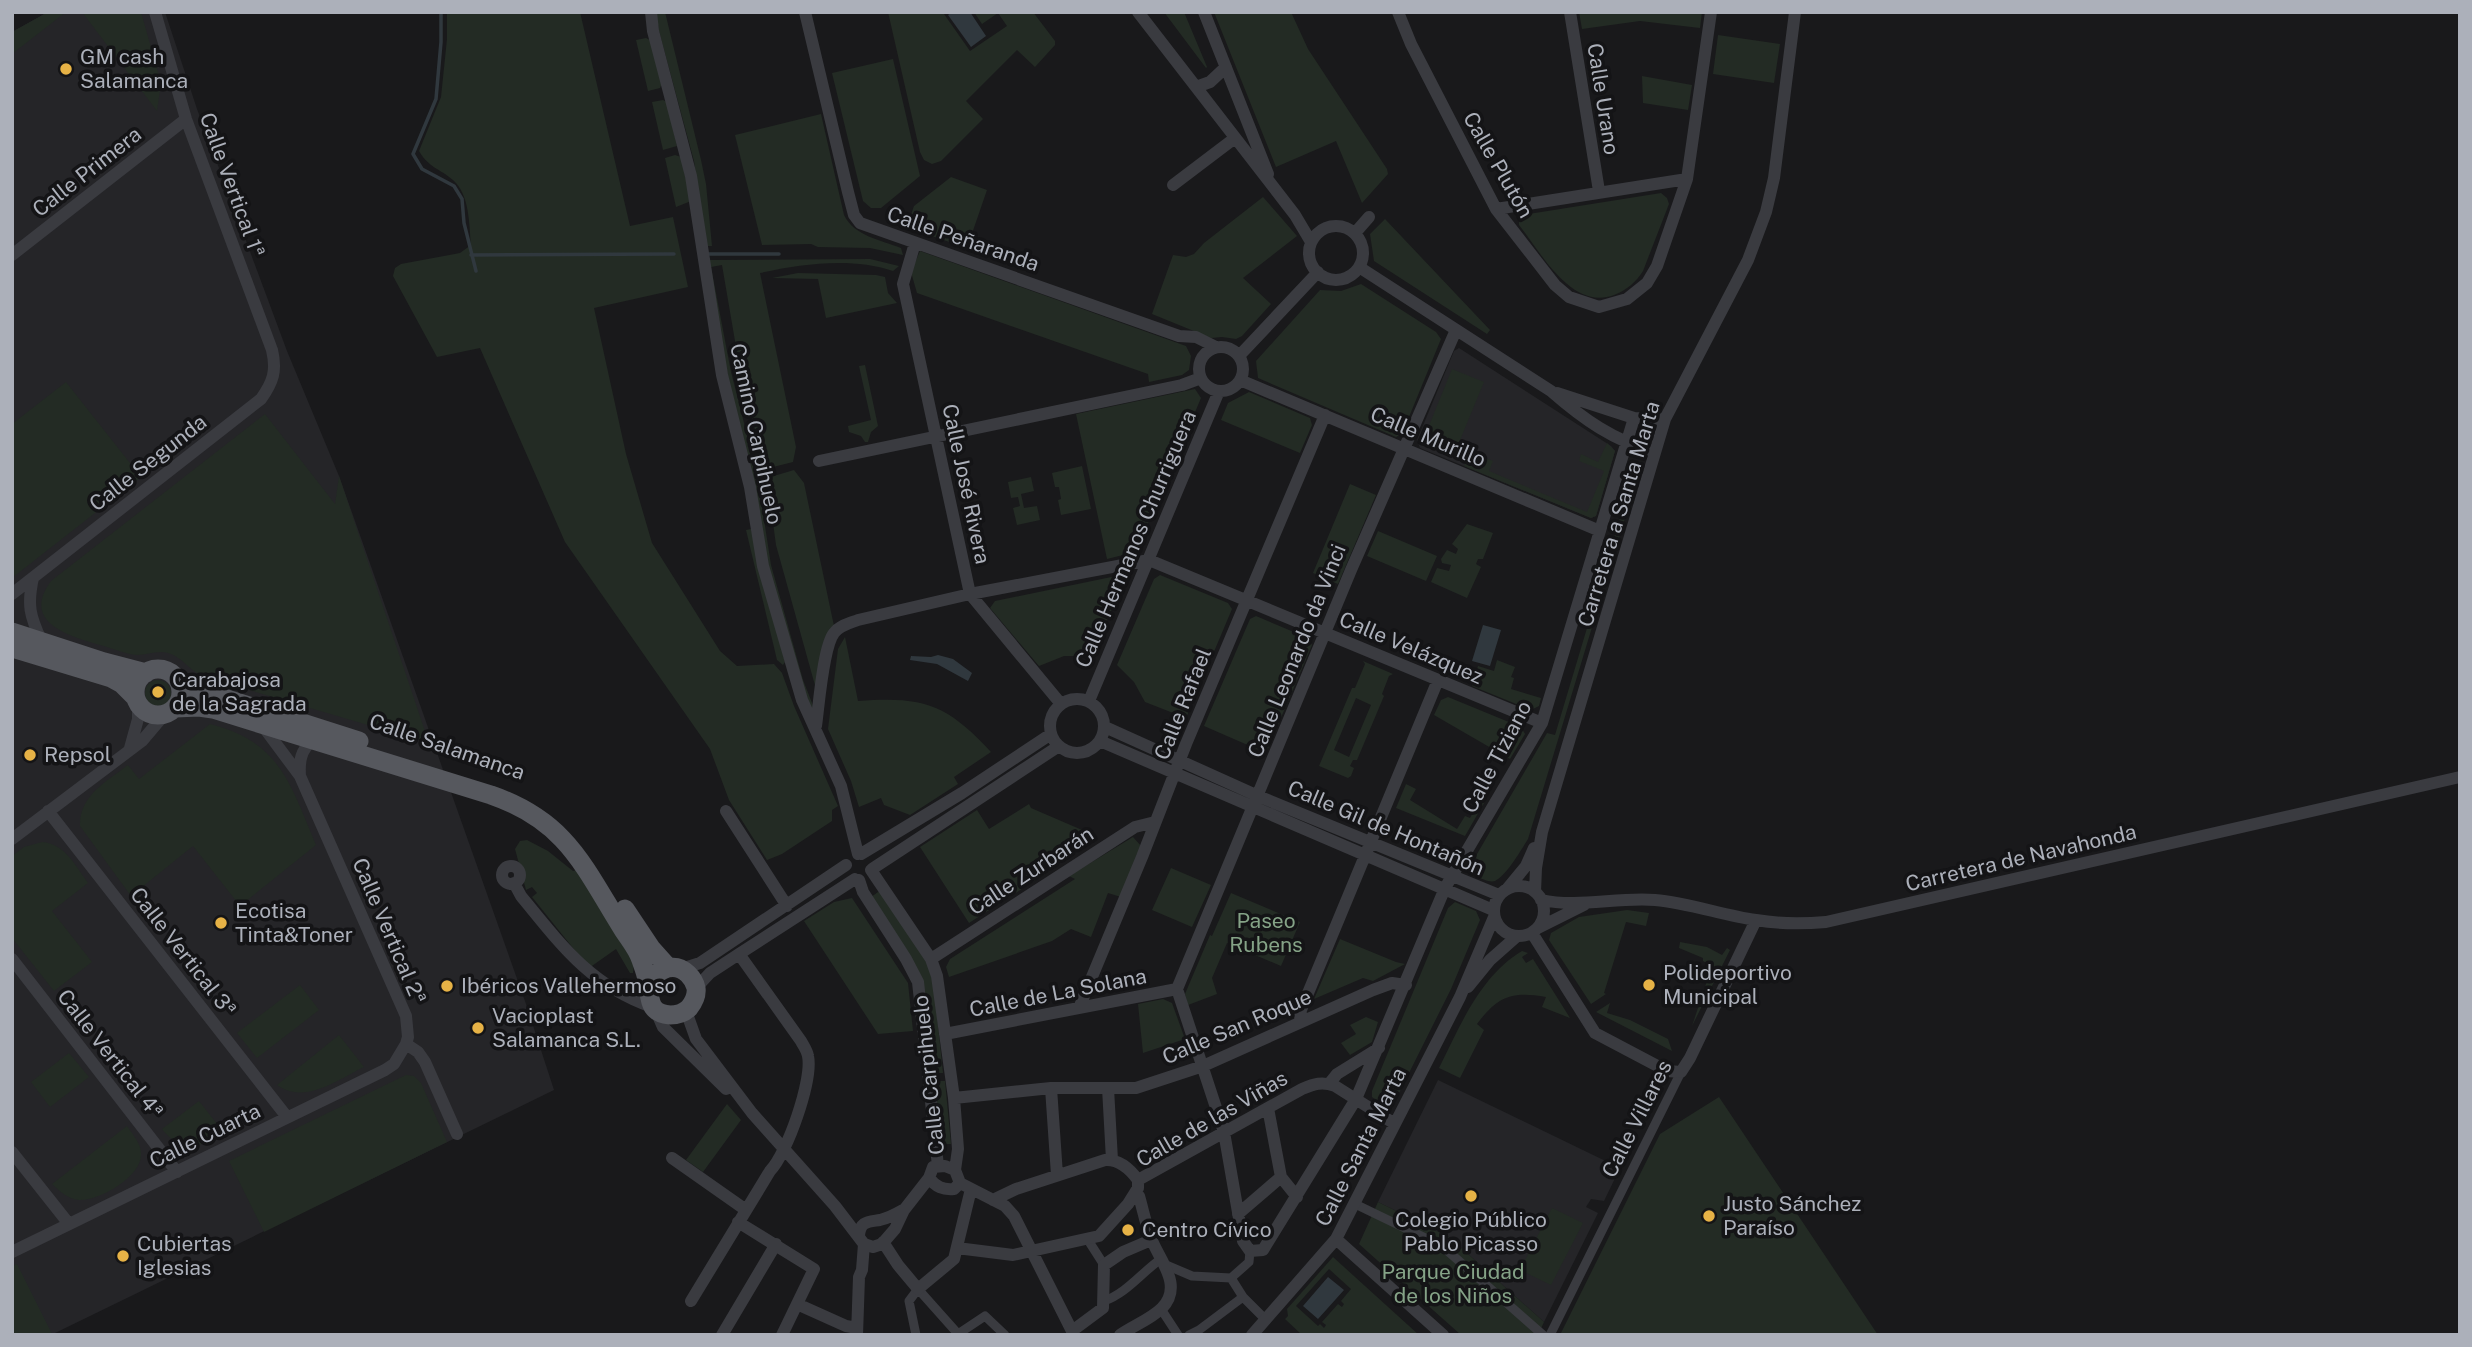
<svg xmlns="http://www.w3.org/2000/svg" width="2472" height="1347" font-family="'Public Sans',sans-serif">
<rect width="100%" height="100%" fill="#19191b"/>
<path fill="#252528" d="M 48,12 L 165,12 L 197,109 L 287,351 L 339,476 L 526,1004 L 554,1090 L 51,1335 L 12,1335 L 12,32 Z
M 1459,348 L 1611,446 L 1615,451 L 1596,516 L 1591,518 L 1420,448 L 1417,440 L 1454,351 Z
M 1438,1080 L 1620,1168 L 1604,1201 L 1591,1199 L 1586,1207 L 1598,1213 L 1544,1322 L 1449,1237 L 1378,1202 Z"/>
<path fill="#232b24" fill-rule="evenodd" d="M 48,12 L 66,12 L 12,54 L 12,32 Z
M 82,12 L 141,12 L 161,83 L 157,111 Z
M 447,12 L 580,12 L 630,226 L 673,217 L 688,287 L 594,308 L 626,454 L 652,543 L 720,651 L 737,666 L 774,664 L 782,673 L 794,706 L 838,806 L 832,810 L 832,821 L 782,854 L 767,860 L 729,800 L 710,749 L 565,542 L 480,348 L 437,357 L 393,276 L 395,268 L 401,264 L 460,253 L 471,245 C 469,224 470,195 453,180 C 439,168 429,168 419,151 L 441,97 L 447,39 Z
M 656,12 L 665,12 L 701,160 L 706,184 L 712,246 L 706,246 L 694,161 L 659,31 Z
M 888,12 L 945,12 L 944,14 L 970,51 L 1007,26 L 998,13 L 982,24 L 974,12 L 1033,12 L 1055,41 L 1055,45 L 1035,67 L 1017,50 L 966,101 L 983,119 L 941,161 L 932,164 L 924,160 L 920,152 Z
M 1164,12 L 1184,12 L 1207,67 L 1206,68 Z
M 1214,12 L 1291,12 L 1308,49 L 1387,169 L 1388,174 L 1362,203 L 1336,141 L 1276,167 Z
M 1579,12 L 1702,12 L 1700,28 L 1640,21 L 1582,29 Z
M 1718,35 L 1780,44 L 1774,83 L 1713,74 Z
M 646,38 L 650,40 L 663,81 L 660,88 L 648,91 L 636,40 Z
M 893,59 L 920,176 L 881,208 L 871,208 L 863,201 L 832,73 Z
M 1642,76 L 1692,85 L 1688,110 L 1643,103 Z
M 663,100 L 667,102 L 677,146 L 663,150 L 652,102 Z
M 821,114 L 844,215 C 854,236 881,240 901,248 L 903,255 L 870,248 L 818,247 L 811,244 L 762,245 L 735,135 Z
M 675,155 L 681,157 L 691,201 L 676,207 L 665,158 Z
M 951,177 L 987,190 L 967,248 L 917,231 L 909,220 L 914,206 Z
M 1661,193 L 1667,198 L 1669,204 L 1643,271 C 1636,282 1627,290 1614,295 C 1572,311 1541,253 1519,225 L 1519,220 L 1523,215 Z
M 1263,197 L 1297,236 L 1243,278 L 1271,304 L 1242,336 L 1236,339 L 1222,337 L 1211,338 L 1152,314 L 1173,255 L 1186,257 L 1194,254 L 1204,243 Z
M 1385,219 L 1490,330 L 1487,334 L 1374,261 L 1370,234 Z
M 920,251 L 1186,346 L 1191,356 L 1189,370 L 1182,375 L 1149,382 L 1148,374 L 917,293 L 911,272 Z
M 870,259 L 899,266 L 893,271 C 851,257 802,264 760,273 L 796,447 L 793,462 L 765,469 L 741,376 L 722,265 L 711,267 L 731,372 L 757,474 L 771,565 L 803,680 L 814,708 L 812,710 L 806,699 L 767,564 L 727,372 L 707,260 Z
M 798,273 L 876,275 L 885,277 L 888,293 L 897,303 L 826,318 L 818,279 L 772,278 Z
M 1361,284 L 1436,332 L 1441,339 L 1402,434 L 1396,437 L 1258,378 L 1256,361 L 1320,290 L 1341,291 Z
M 865,365 L 878,426 L 871,432 L 868,442 L 865,442 L 861,436 L 849,432 L 848,426 L 871,420 L 859,366 Z
M 1452,369 L 1484,382 L 1458,445 L 1426,433 Z
M 66,382 L 141,477 L 12,578 L 12,424 Z
M 1195,389 L 1201,398 L 1138,547 L 1127,554 L 1107,559 L 1076,414 Z
M 1249,392 L 1310,418 L 1312,425 L 1300,453 L 1221,420 L 1228,403 Z
M 265,414 L 335,504 L 339,476 L 429,743 L 249,690 L 250,684 L 236,679 L 230,684 C 220,681 208,679 199,674 C 187,668 182,657 168,653 C 157,650 148,655 137,655 C 125,654 112,648 100,645 C 70,636 20,623 51,581 Z
M 1607,443 L 1615,451 L 1596,516 L 1591,518 L 1464,466 L 1470,452 L 1493,461 L 1489,471 L 1587,512 L 1604,471 L 1579,461 L 1581,454 L 1598,462 Z
M 1637,461 L 1642,462 L 1528,839 C 1521,850 1507,875 1495,881 C 1489,883 1478,877 1472,875 L 1469,868 L 1547,733 L 1555,735 Z
M 1082,466 L 1091,509 L 1061,515 L 1058,500 L 1061,499 L 1059,487 L 1055,487 L 1052,473 Z
M 794,470 L 804,483 L 834,626 L 816,689 L 776,545 L 767,478 Z
M 1031,477 L 1034,491 L 1021,494 L 1024,508 L 1037,506 L 1040,520 L 1017,525 L 1013,508 L 1020,506 L 1018,497 L 1011,498 L 1008,482 Z
M 1350,484 L 1376,495 L 1338,584 L 1313,573 Z
M 1467,524 L 1493,533 L 1483,559 L 1478,559 L 1476,564 L 1481,567 L 1467,598 L 1431,582 L 1437,568 L 1449,571 L 1451,565 L 1442,563 L 1441,559 L 1447,550 L 1456,554 L 1458,549 L 1452,544 Z
M 751,529 L 785,662 L 783,665 L 777,660 L 746,530 Z
M 1378,531 L 1437,556 L 1426,581 L 1367,556 Z
M 1121,575 L 1125,578 L 1092,656 L 1064,656 L 1039,666 L 990,608 L 995,601 Z
M 1160,575 L 1228,603 L 1232,609 L 1186,718 L 1145,702 L 1134,682 L 1117,665 L 1154,579 Z
M 1256,616 L 1308,638 L 1312,645 L 1266,753 L 1204,726 L 1250,619 Z
M 845,637 L 858,701 C 923,696 947,704 991,752 L 954,777 L 958,784 L 910,815 L 884,805 L 881,798 L 859,807 L 851,781 L 828,729 L 838,649 Z
M 1497,660 L 1515,667 L 1511,677 L 1514,678 L 1511,689 L 1541,698 L 1539,706 L 1531,710 L 1472,686 L 1478,666 L 1494,671 Z
M 1363,661 L 1393,674 L 1389,676 L 1382,694 L 1384,696 L 1357,760 L 1353,760 L 1350,766 L 1354,768 L 1351,776 L 1348,778 L 1319,766 L 1352,688 L 1355,688 L 1365,664 ZM 1356,698 L 1371,705 L 1349,757 L 1334,750 Z
M145 693a13 13 0 1 1 26 0a13 13 0 1 1-26 0Z
M 1448,697 L 1521,727 L 1525,734 L 1510,759 L 1434,715 L 1441,700 Z
M 210,724 C 281,742 290,784 316,845 L 240,906 L 193,846 L 131,896 L 80,826 C 79,796 106,782 128,765 L 139,779 Z
M 1406,784 L 1416,789 L 1410,800 L 1457,829 L 1465,816 L 1470,818 L 1480,800 L 1484,803 L 1465,836 L 1396,808 Z
M 1029,804 L 1031,808 L 1096,836 L 1049,867 L 1045,866 L 1045,874 L 969,923 L 920,847 L 977,810 L 989,829 Z
M 1133,837 L 1141,846 L 1121,897 L 1108,893 L 1091,937 L 1071,929 L 1052,941 L 949,977 L 946,967 L 950,959 L 1075,879 L 1069,876 Z
M 527,840 L 548,851 L 573,871 L 577,870 L 634,964 L 633,973 L 630,973 L 616,949 L 589,968 L 532,897 L 537,893 L 532,887 L 526,890 L 515,849 L 520,841 Z
M 42,842 C 65,844 75,865 88,883 L 52,911 L 92,962 L 54,991 L 12,938 L 12,856 L 24,847 Z
M 1171,868 L 1211,885 L 1192,927 L 1152,910 Z
M 881,890 L 927,963 L 933,977 L 943,1073 L 933,1073 L 926,1003 L 871,897 Z
M 1231,893 L 1300,922 L 1281,966 L 1227,943 L 1212,978 L 1217,994 L 1188,1005 L 1185,994 L 1210,935 L 1212,936 Z
M 852,898 L 908,983 L 913,1031 L 878,1034 L 804,921 L 834,902 Z
M 1455,902 L 1476,911 L 1480,920 L 1451,989 L 1394,1103 L 1389,1108 L 1384,1107 L 1372,1097 L 1372,1091 L 1448,908 Z
M 1627,910 L 1649,913 L 1646,926 L 1626,922 L 1604,993 L 1606,994 L 1591,1004 L 1549,940 L 1551,933 L 1579,917 Z
M 1340,939 L 1396,962 L 1405,964 L 1373,981 L 1363,978 L 1314,999 Z
M 1680,942 L 1707,947 L 1722,955 L 1727,948 L 1730,950 L 1692,1026 L 1712,966 L 1703,961 L 1703,958 L 1679,948 Z
M 1522,951 L 1528,953 L 1522,957 L 1526,963 L 1533,959 L 1570,1018 L 1542,1007 L 1546,997 C 1512,991 1498,996 1477,1024 L 1484,1030 L 1460,1078 L 1439,1068 C 1460,1026 1480,976 1522,951 Z
M 300,985 L 319,1010 L 257,1058 L 237,1033 Z
M 1163,999 L 1172,1003 L 1185,1039 L 1143,1053 L 1138,1004 Z
M 1610,1003 L 1607,1013 L 1630,1020 L 1668,1039 L 1672,1051 L 1596,1012 Z
M 1366,1017 L 1378,1022 L 1372,1042 L 1350,1055 L 1341,1043 L 1356,1034 L 1350,1025 Z
M 339,1035 L 364,1067 C 337,1080 305,1105 277,1085 Z
M 69,1053 L 89,1077 L 50,1107 L 31,1082 Z
M 406,1075 L 414,1076 L 421,1083 L 447,1142 L 264,1232 L 229,1161 Z
M 934,1081 L 945,1081 L 951,1144 L 940,1144 Z
M 1719,1097 L 1878,1335 L 1560,1335 L 1660,1134 Z
M 199,1101 L 225,1134 C 200,1147 182,1154 162,1129 Z
M 727,1104 L 741,1120 L 703,1172 L 686,1160 Z
M 127,1126 C 133,1135 142,1145 141,1155 C 141,1177 99,1201 79,1200 C 67,1199 60,1191 52,1184 Z
M 1378,1202 L 1449,1237 L 1544,1322 L 1538,1335 L 1461,1335 L 1359,1244 Z
M 1552,1208 L 1583,1223 L 1551,1285 L 1520,1270 Z
M 1333,1257 L 1419,1335 L 1302,1335 L 1285,1319 L 1288,1316 L 1287,1309 ZM 1329,1269 L 1351,1289 L 1341,1301 L 1344,1304 L 1342,1307 L 1338,1304 L 1322,1322 L 1326,1325 L 1324,1328 L 1320,1324 L 1318,1326 L 1296,1306 Z
M 17,1264 L 52,1334 L 12,1335 L 12,1266 Z"/>
<path fill="#30383e" d="M 952,12 L 970,12 L 986,36 L 971,47 L 948,15 Z
M 1483,625 L 1501,630 L 1490,666 L 1472,661 Z
M 938,655 L 953,659 L 972,673 L 968,681 L 937,664 L 910,660 L 911,656 L 931,657 Z
M 1328,1277 L 1344,1290 L 1318,1319 L 1303,1306 Z"/>
<g fill="none" stroke-linecap="round" stroke-linejoin="round">
<path stroke="#30383e" stroke-width="3.5" d="M 441,12 L 441,42 L 436,99 L 413,154 L 422,169 L 454,186 L 462,199 L 464,223 L 476,271
M 708,254 L 779,254
M 471,255 L 674,254"/>
<path stroke="#3a3b40" stroke-width="9" d="M 1355,1204 L 1442,1246 L 1543,1335
M 1088,1240 L 1104,1265
M 1166,1265 L 1192,1276 L 1231,1278
M 1231,1278 L 1243,1297 L 1265,1319
M 1231,1278 L 1249,1262 L 1250,1251
M 1104,1301 C 1127,1293 1142,1272 1161,1259
M 1161,1309 L 1178,1335
M 958,1334 L 985,1316 L 1005,1335
M 916,1335 L 909,1301 L 918,1289 L 959,1335
M 1189,1335 L 1199,1330 L 1243,1297
M 1550,1335 L 1681,1072"/>
<path stroke="#3a3b40" stroke-width="12" d="M 651,12 L 653,31 L 691,176 L 722,375 L 750,487 L 763,566 L 802,700 L 841,786 L 858,854
M 805,12 L 848,192 L 854,215 L 860,223 L 1179,336 L 1196,337 L 1216,347
M 1138,12 L 1295,215 L 1311,242
M 1204,12 L 1268,174
M 1398,12 L 1411,44 L 1496,209 L 1555,285 L 1569,297 L 1599,307 L 1627,299 L 1647,283 L 1657,266 L 1687,179 L 1711,12
M 1570,12 L 1599,191
M 1196,87 L 1210,82 L 1226,67
M 1173,185 L 1235,138
M 1496,209 L 1687,179
M1309 253a27 27 0 1 1 54 0a27 27 0 1 1-54 0Z
M 1355,233 L 1369,217
M 915,243 L 903,284 L 970,594 L 1061,704
M 12,255 L 186,119
M 1359,267 L 1551,391 C 1583,419 1614,441 1655,452
M1199 369a22 22 0 1 1 44 0a22 22 0 1 1-44 0Z
M 1239,356 L 1318,272
M 1240,380 L 1600,531
M 1557,393 L 1634,418 L 1665,419
M 819,461 L 1182,385 L 1201,378
M 33,578 C 27,605 30,616 41,640
M 12,594 L 261,399 C 273,382 277,371 272,350 L 186,119 L 155,12
M1050 726a27 27 0 1 1 54 0a27 27 0 1 1-54 0Z
M 1089,701 L 1219,391
M 262,725 L 300,776 L 406,1016 L 408,1037 L 406,1044 L 418,1052 L 425,1062 L 457,1134
M 816,726 C 819,705 823,647 834,633 C 840,625 850,623 858,620 L 970,594 L 1149,560 L 1542,723
M 1105,727 L 1258,796 L 1499,895
M 1100,741 L 1493,910
M 130,748 L 138,719 L 138,704
M 300,776 C 299,760 301,751 312,740
M 48,811 L 287,1117
M 726,811 L 787,906
M 12,839 L 142,741 L 164,715
M 861,854 L 962,793 L 1051,734
M502 875a9 9 0 1 1 18 0a9 9 0 1 1-18 0Z
M 872,869 L 1059,746
M 871,870 L 931,959 L 937,976 L 954,1098 L 958,1149 L 955,1170
M 859,880 L 863,892 L 906,959 L 918,982 L 938,1166
M 514,883 L 521,896 C 561,945 591,986 652,1007
M1494 911a25 25 0 1 1 50 0a25 25 0 1 1-50 0Z
M 1507,889 L 1526,866 L 1534,848
M 1535,892 L 1536,868 L 1542,832 L 1665,419 L 1748,260 L 1766,212 L 1774,178 L 1795,12
M 1541,900 C 1579,908 1616,897 1655,900 C 1689,903 1722,915 1756,920 C 1779,924 1802,924 1826,922 L 2460,777
M 1538,928 L 1584,905
M 1532,933 L 1595,1033 L 1667,1071 L 1681,1072 L 1690,1058 L 1756,920
M 12,959 L 177,1172
M 931,959 L 1135,827 L 1155,822
M 681,969 L 700,963 L 846,865
M 1468,987 L 1490,960 L 1516,937
M 696,988 L 710,973 L 739,954 L 855,879
M 1177,989 L 1224,1132 L 1243,1241 L 1250,1251 L 1263,1250 L 1356,1099 L 1445,888 L 1542,723 L 1634,418
M 1177,989 L 1351,570 L 1456,330
M 1079,1008 L 1142,857 L 1186,744 L 1325,415
M 655,1009 L 663,1027 L 726,1089
M 686,1011 L 696,1039 L 752,1113 L 835,1206 L 864,1244 L 873,1247 L 882,1244 L 895,1229 L 904,1210 L 929,1178 L 933,1167 L 945,1166 L 955,1170 L 960,1183
M 1300,1021 L 1301,1010 L 1438,680
M 945,1034 L 1177,989
M 1329,1084 L 1337,1074 L 1379,1048
M 1051,1088 L 1057,1175
M 1108,1088 L 1112,1160
M 954,1098 L 1051,1088 L 1136,1088 L 1203,1066 L 1373,990 L 1392,983 L 1406,985
M 1268,1108 L 1281,1177 L 1297,1197
M 12,1152 L 69,1224
M 672,1158 L 746,1210
M 929,1178 C 936,1187 943,1190 954,1189 L 960,1183
M 1138,1180 L 1302,1089 C 1314,1084 1322,1081 1335,1086 L 1395,1124
M 960,1183 L 1005,1206 L 1014,1216 L 1074,1335
M 993,1200 L 1016,1189 L 1105,1160 C 1120,1159 1130,1169 1138,1180
M 1238,1214 L 1281,1177
M 738,1222 L 814,1269 L 782,1335
M 859,1236 C 860,1221 868,1222 880,1220 C 889,1218 896,1214 903,1210
M 1336,1239 L 1443,1335
M 883,1242 L 898,1265 L 918,1289 L 954,1259 L 971,1189
M 957,1248 L 1013,1255 L 1099,1236 L 1128,1204 L 1138,1188 L 1138,1180
M 12,1252 L 385,1070 L 394,1064 L 406,1044
M 691,1301 L 770,1171 C 787,1154 813,1080 808,1056 C 807,1050 803,1045 801,1041 L 739,954
M 797,1304 L 846,1326 L 857,1328
M 1072,1331 L 1103,1308 L 1104,1265 L 1123,1252 L 1151,1240
M 722,1335 L 776,1244
M 857,1335 L 859,1277 L 862,1270 L 864,1244
M 1120,1335 C 1133,1326 1151,1319 1162,1308 C 1184,1285 1159,1260 1151,1238 C 1146,1225 1143,1210 1139,1196 L 1135,1193
M 1252,1335 L 1336,1239 L 1460,997 L 1494,917"/>
<path stroke="#56585e" stroke-width="19" d="M 12,632 L 104,662 L 146,673
M 12,648 L 111,678 L 122,684 L 135,697
M135 692a23 23 0 1 1 46 0a23 23 0 1 1-46 0Z
M 180,684 L 359,741
M 175,708 L 199,707 L 213,709 L 491,795 C 566,821 583,865 622,928 C 628,938 637,948 641,960 C 643,966 646,973 647,980 C 651,996 646,1013 670,1015 C 677,1015 684,1013 689,1008 C 693,1003 697,995 696,988 C 695,983 692,978 688,974 C 674,961 660,969 648,982
M 625,909 L 651,948 L 668,967"/>
</g>
<g fill="#e6b246" stroke="#141416" stroke-width="2.5">
<circle cx="66" cy="69" r="7"/>
<circle cx="158" cy="692" r="7"/>
<circle cx="30" cy="755" r="7"/>
<circle cx="221" cy="923" r="7"/>
<circle cx="1649" cy="985" r="7"/>
<circle cx="447" cy="986" r="7"/>
<circle cx="478" cy="1028" r="7"/>
<circle cx="1471" cy="1196" r="7"/>
<circle cx="1709" cy="1216" r="7"/>
<circle cx="1128" cy="1230" r="7"/>
<circle cx="123" cy="1256" r="7"/>
</g>
<g text-anchor="middle" stroke-width="7" stroke-linejoin="round" paint-order="stroke">
<g font-size="21" fill="#acb0ba" stroke="#141416" text-anchor="start">
<text x="80" y="64">GM cash<tspan x="80" dy="24">Salamanca</tspan></text>
<text x="172" y="687">Carabajosa<tspan x="172" dy="24">de la Sagrada</tspan></text>
<text x="44" y="762">Repsol</text>
<text x="235" y="918">Ecotisa<tspan x="235" dy="24">Tinta&amp;Toner</tspan></text>
<text x="1663" y="980">Polideportivo<tspan x="1663" dy="24">Municipal</tspan></text>
<text x="461" y="993">Ibéricos Vallehermoso</text>
<text x="492" y="1023">Vacioplast<tspan x="492" dy="24">Salamanca S.L.</tspan></text>
<text x="1723" y="1211">Justo Sánchez<tspan x="1723" dy="24">Paraíso</tspan></text>
<text x="1471" y="1227" text-anchor="middle">Colegio Público<tspan x="1471" dy="24">Pablo Picasso</tspan></text>
<text x="1142" y="1237">Centro Cívico</text>
<text x="137" y="1251">Cubiertas<tspan x="137" dy="24">Iglesias</tspan></text>
</g>
<g font-size="21" fill="#acb0ba" stroke="#141416">
<text transform="translate(1603 99) rotate(81)" y="7">Calle Urano</text>
<text transform="translate(1498 165) rotate(60)" y="7">Calle Plutón</text>
<text transform="translate(87 172) rotate(-38)" y="7">Calle Primera</text>
<text transform="translate(232 185) rotate(70)" y="7">Calle Vertical 1ª</text>
<text transform="translate(963 239) rotate(19)" y="7">Calle Peñaranda</text>
<text transform="translate(756 434) rotate(78)" y="7">Camino Carpihuelo</text>
<text transform="translate(1428 437) rotate(23)" y="7">Calle Murillo</text>
<text transform="translate(148 463) rotate(-38)" y="7">Calle Segunda</text>
<text transform="translate(966 484) rotate(78)" y="7">Calle José Rivera</text>
<text transform="translate(1619 514) rotate(-73)" y="7">Carretera a Santa Marta</text>
<text transform="translate(1136 539) rotate(-67)" y="7">Calle Hermanos Churriguera</text>
<text transform="translate(1411 648) rotate(23)" y="7">Calle Velázquez</text>
<text transform="translate(1297 651) rotate(-68)" y="7">Calle Leonardo da Vinci</text>
<text transform="translate(1183 704) rotate(-68)" y="7">Calle Rafael</text>
<text transform="translate(447 747) rotate(19)" y="7">Calle Salamanca</text>
<text transform="translate(1497 757) rotate(-62)" y="7">Calle Tiziano</text>
<text transform="translate(1386 828) rotate(23)" y="7">Calle Gil de Hontañón</text>
<text transform="translate(2021 858) rotate(-13)" y="7">Carretera de Navahonda</text>
<text transform="translate(1031 871) rotate(-33)" y="7">Calle Zurbarán</text>
<text transform="translate(389 931) rotate(67)" y="7">Calle Vertical 2ª</text>
<text transform="translate(183 952) rotate(52)" y="7">Calle Vertical 3ª</text>
<text transform="translate(1058 993) rotate(-11)" y="7">Calle de La Solana</text>
<text transform="translate(1237 1027) rotate(-23)" y="7">Calle San Roque</text>
<text transform="translate(110 1054) rotate(52)" y="7">Calle Vertical 4ª</text>
<text transform="translate(929 1075) rotate(-96)" y="7">Calle Carpihuelo</text>
<text transform="translate(1212 1119) rotate(-30)" y="7">Calle de las Viñas</text>
<text transform="translate(1637 1119) rotate(-63)" y="7">Calle Villares</text>
<text transform="translate(205 1136) rotate(-26)" y="7">Calle Cuarta</text>
<text transform="translate(1361 1147) rotate(-63)" y="7">Calle Santa Marta</text>
</g>
<g font-size="21" fill="#85a387" stroke="#141416">
<text x="1266" y="928">Paseo<tspan x="1266" dy="24">Rubens</tspan></text>
<text x="1453" y="1279">Parque Ciudad<tspan x="1453" dy="24">de los Niños</tspan></text>
</g>
</g>
<rect width="2472" height="1347" fill="none" stroke="#acb0ba" stroke-width="28"/>
</svg>
